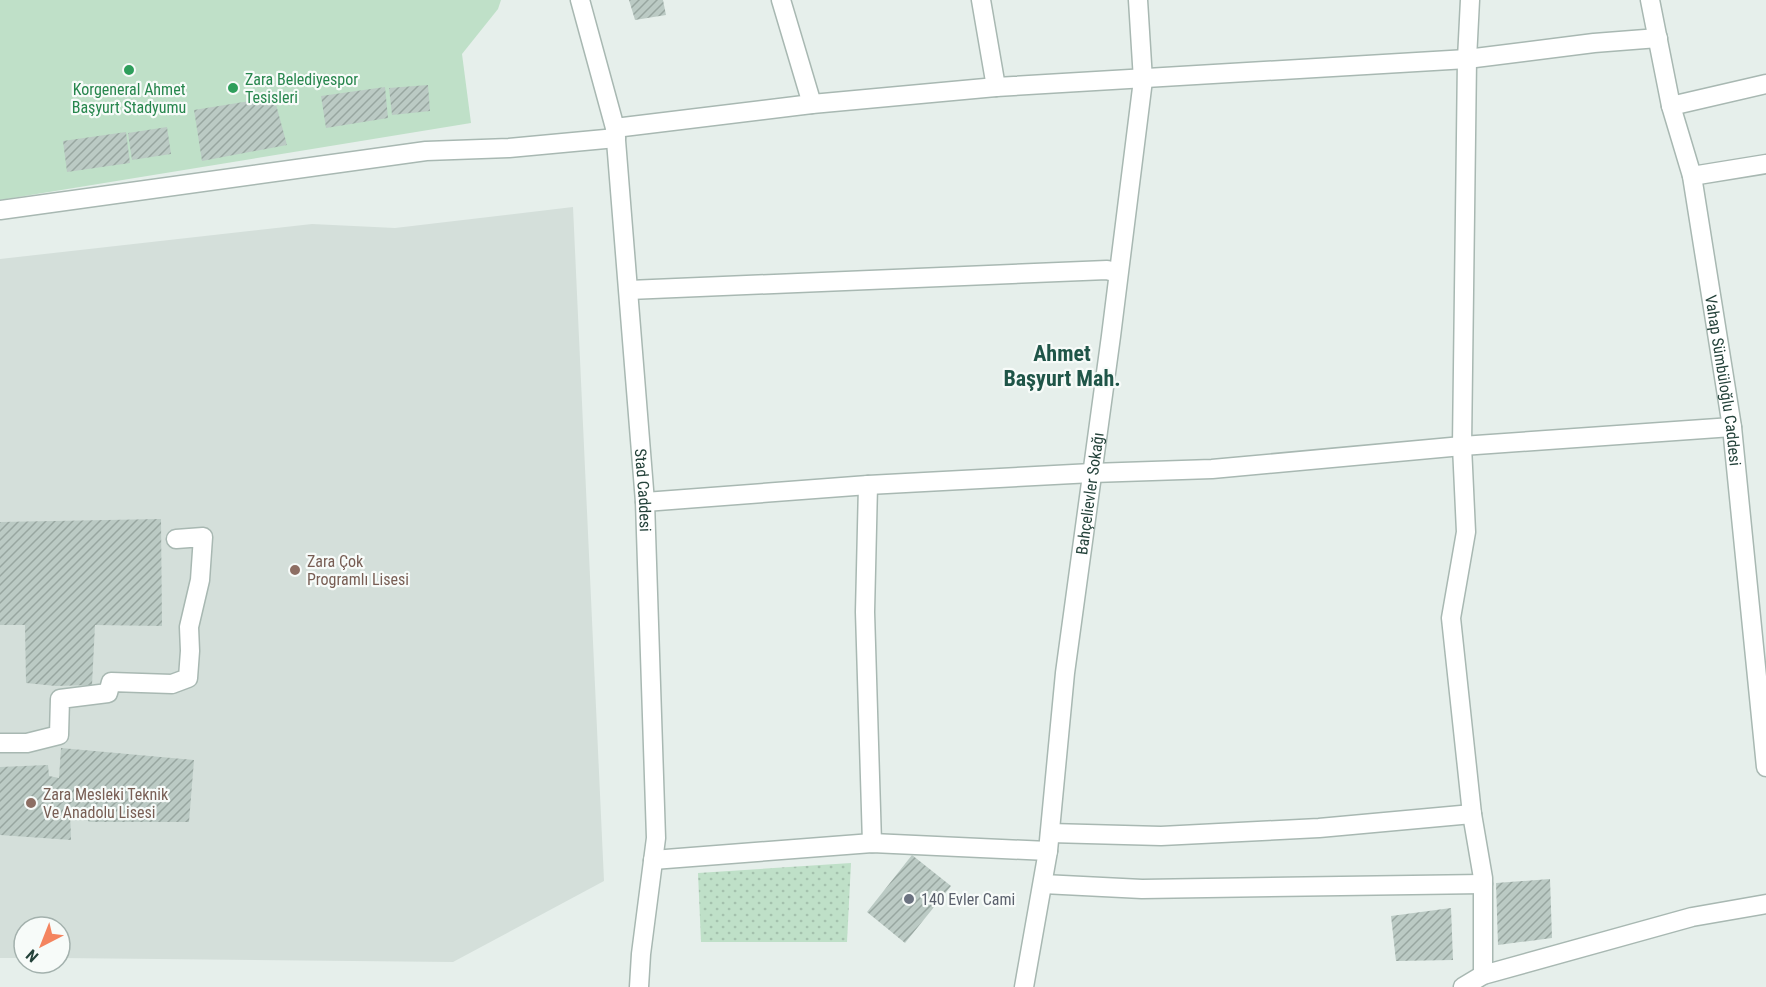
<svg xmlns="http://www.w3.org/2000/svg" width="1766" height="987" font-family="'Roboto Condensed',sans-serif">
<defs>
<pattern id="grass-dots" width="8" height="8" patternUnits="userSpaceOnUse" patternTransform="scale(1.5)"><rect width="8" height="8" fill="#bfe0c8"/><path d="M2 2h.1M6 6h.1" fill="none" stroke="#a4c1ad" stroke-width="1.8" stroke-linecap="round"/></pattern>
<pattern id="building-hatch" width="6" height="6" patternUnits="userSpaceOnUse" patternTransform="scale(1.5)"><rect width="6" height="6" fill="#bbcac4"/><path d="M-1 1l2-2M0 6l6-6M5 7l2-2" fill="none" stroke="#98a6a0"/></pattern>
</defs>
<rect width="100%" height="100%" fill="#e6efeb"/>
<path fill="#d4dfda" d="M 573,207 L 604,881 L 453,962 L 60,958 L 60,927 L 24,927 L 24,958 L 0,958 L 0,259 L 312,224 L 395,228 Z"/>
<path fill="url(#grass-dots)" d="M 851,863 L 847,942 L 701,942 L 698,873 Z"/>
<path fill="#bfe0c8" d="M 0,0 L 501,0 L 498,9 L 462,54 L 471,123 L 0,200 Z"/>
<path fill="url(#building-hatch)" d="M 629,0 L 663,0 L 666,15 L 635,20 Z
M 428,85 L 430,111 L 392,115 L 389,88 Z
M 385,87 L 388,118 L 326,128 L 321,96 Z
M 274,97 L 287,145 L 202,161 L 194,110 Z
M 167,127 L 171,154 L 132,160 L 128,133 Z
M 126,132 L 130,163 L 67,172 L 63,141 Z
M 161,519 L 162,626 L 95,625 L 92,685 L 56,686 L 26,683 L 25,625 L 0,625 L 0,522 Z
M 61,748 L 194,760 L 189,822 L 89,822 L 82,810 L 70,810 L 71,840 L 0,835 L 0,767 L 48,765 L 49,776 L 59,778 Z
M 912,855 L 951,886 L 905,943 L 867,912 Z
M 1550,879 L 1552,938 L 1498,945 L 1496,883 Z
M 1451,908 L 1453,960 L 1396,961 L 1391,916 Z"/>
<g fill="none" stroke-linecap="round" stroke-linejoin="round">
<defs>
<g id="minor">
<path d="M 781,0 L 812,104"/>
<path d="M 981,0 L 996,87"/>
<path d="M 1470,0 L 1467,59 L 1462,446 L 1466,532 L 1451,618 L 1472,814 L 1483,878 L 1483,975"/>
<path id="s1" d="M 1650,0 L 1671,106 L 1692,176 L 1732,427 L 1766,767"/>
<path d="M 1671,106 L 1766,84"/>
<path d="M 615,128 L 812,104 L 996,87 L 1467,59 L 1594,43 L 1658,38"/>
<path d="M 1692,176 L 1766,164"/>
<path d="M 0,210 L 426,151 L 509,148 L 616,138"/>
<path d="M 629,290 L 1107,270 L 1118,273"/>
<path d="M 868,485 L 865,612 L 872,843"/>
<path d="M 645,502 L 868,485 L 1092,473 L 1212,469 L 1462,446 L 1732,427"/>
<path d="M 0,743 L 27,743 L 59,735 L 60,699 L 108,693 L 111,682 L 172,684 L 188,678 L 190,651 L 189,627 L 200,580 L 203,537 L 176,539"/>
<path d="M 1050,833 L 1161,836 L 1319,828 L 1472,814"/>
<path d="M 653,860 L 872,843 L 1048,851"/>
<path d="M 1043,884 L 1142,889 L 1483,884"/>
<path id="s2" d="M 1024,987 L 1048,851 L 1065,673 L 1111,336 L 1143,80 L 1138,0"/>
<path d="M 1463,987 L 1483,975 L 1692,917 L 1766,904"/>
</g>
<g id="tertiary">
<path id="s3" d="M 580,0 L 615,128 L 645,502 L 656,838 L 641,954 L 639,987"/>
</g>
</defs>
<use href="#minor" stroke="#a8b8b2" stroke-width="21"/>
<use href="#tertiary" stroke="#a8b8b2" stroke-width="21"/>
<use href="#minor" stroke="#fff" stroke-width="18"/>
<use href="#tertiary" stroke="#fff" stroke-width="18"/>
</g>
<g fill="#2e9e5b" stroke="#f7fbf9" stroke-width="2">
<circle cx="129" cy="70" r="6"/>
<circle cx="233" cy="88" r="6"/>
</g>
<g fill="#8d6e63" stroke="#f7fbf9" stroke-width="2">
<circle cx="295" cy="570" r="6"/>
<circle cx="31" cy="803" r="6"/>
</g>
<circle fill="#6b7280" stroke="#f7fbf9" stroke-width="2" cx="909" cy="899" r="6"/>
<g text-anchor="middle" stroke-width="4.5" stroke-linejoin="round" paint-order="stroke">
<g font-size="16" fill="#27864d" stroke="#f7fbf9" text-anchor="start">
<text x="245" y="85">Zara Belediyespor<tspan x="245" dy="18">Tesisleri</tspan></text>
<text x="129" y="95" text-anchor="middle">Korgeneral Ahmet<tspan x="129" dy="18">Başyurt Stadyumu</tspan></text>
</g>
<g font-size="16" fill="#24423a" stroke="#f7fbf9">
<text dy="6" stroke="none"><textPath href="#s1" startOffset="388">Vahap Sümbüloğlu Caddesi</textPath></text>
<text dy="6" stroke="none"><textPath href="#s3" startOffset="496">Stad Caddesi</textPath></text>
<text dy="6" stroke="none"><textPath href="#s2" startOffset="498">Bahçelievler Sokağı</textPath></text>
</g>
<g font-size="16" fill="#785e54" stroke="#f7fbf9" text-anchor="start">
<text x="307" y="567">Zara Çok<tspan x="307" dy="18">Programlı Lisesi</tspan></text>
<text x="43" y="800">Zara Mesleki Teknik<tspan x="43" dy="18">Ve Anadolu Lisesi</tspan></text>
</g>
<g font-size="16" fill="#5b616d" stroke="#f7fbf9" text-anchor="start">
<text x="921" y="905">140 Evler Cami</text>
</g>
<g font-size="22" font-weight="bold" fill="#1f5548" stroke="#f7fbf9">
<text x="1062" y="361">Ahmet<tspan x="1062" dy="25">Başyurt Mah.</tspan></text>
</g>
</g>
<g transform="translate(42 945) rotate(222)"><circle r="28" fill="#f7fbf9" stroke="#a3b1ad" stroke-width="1.5"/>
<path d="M0-4.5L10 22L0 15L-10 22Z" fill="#f4845f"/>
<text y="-9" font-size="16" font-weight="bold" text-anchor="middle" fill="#24423a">N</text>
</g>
</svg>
